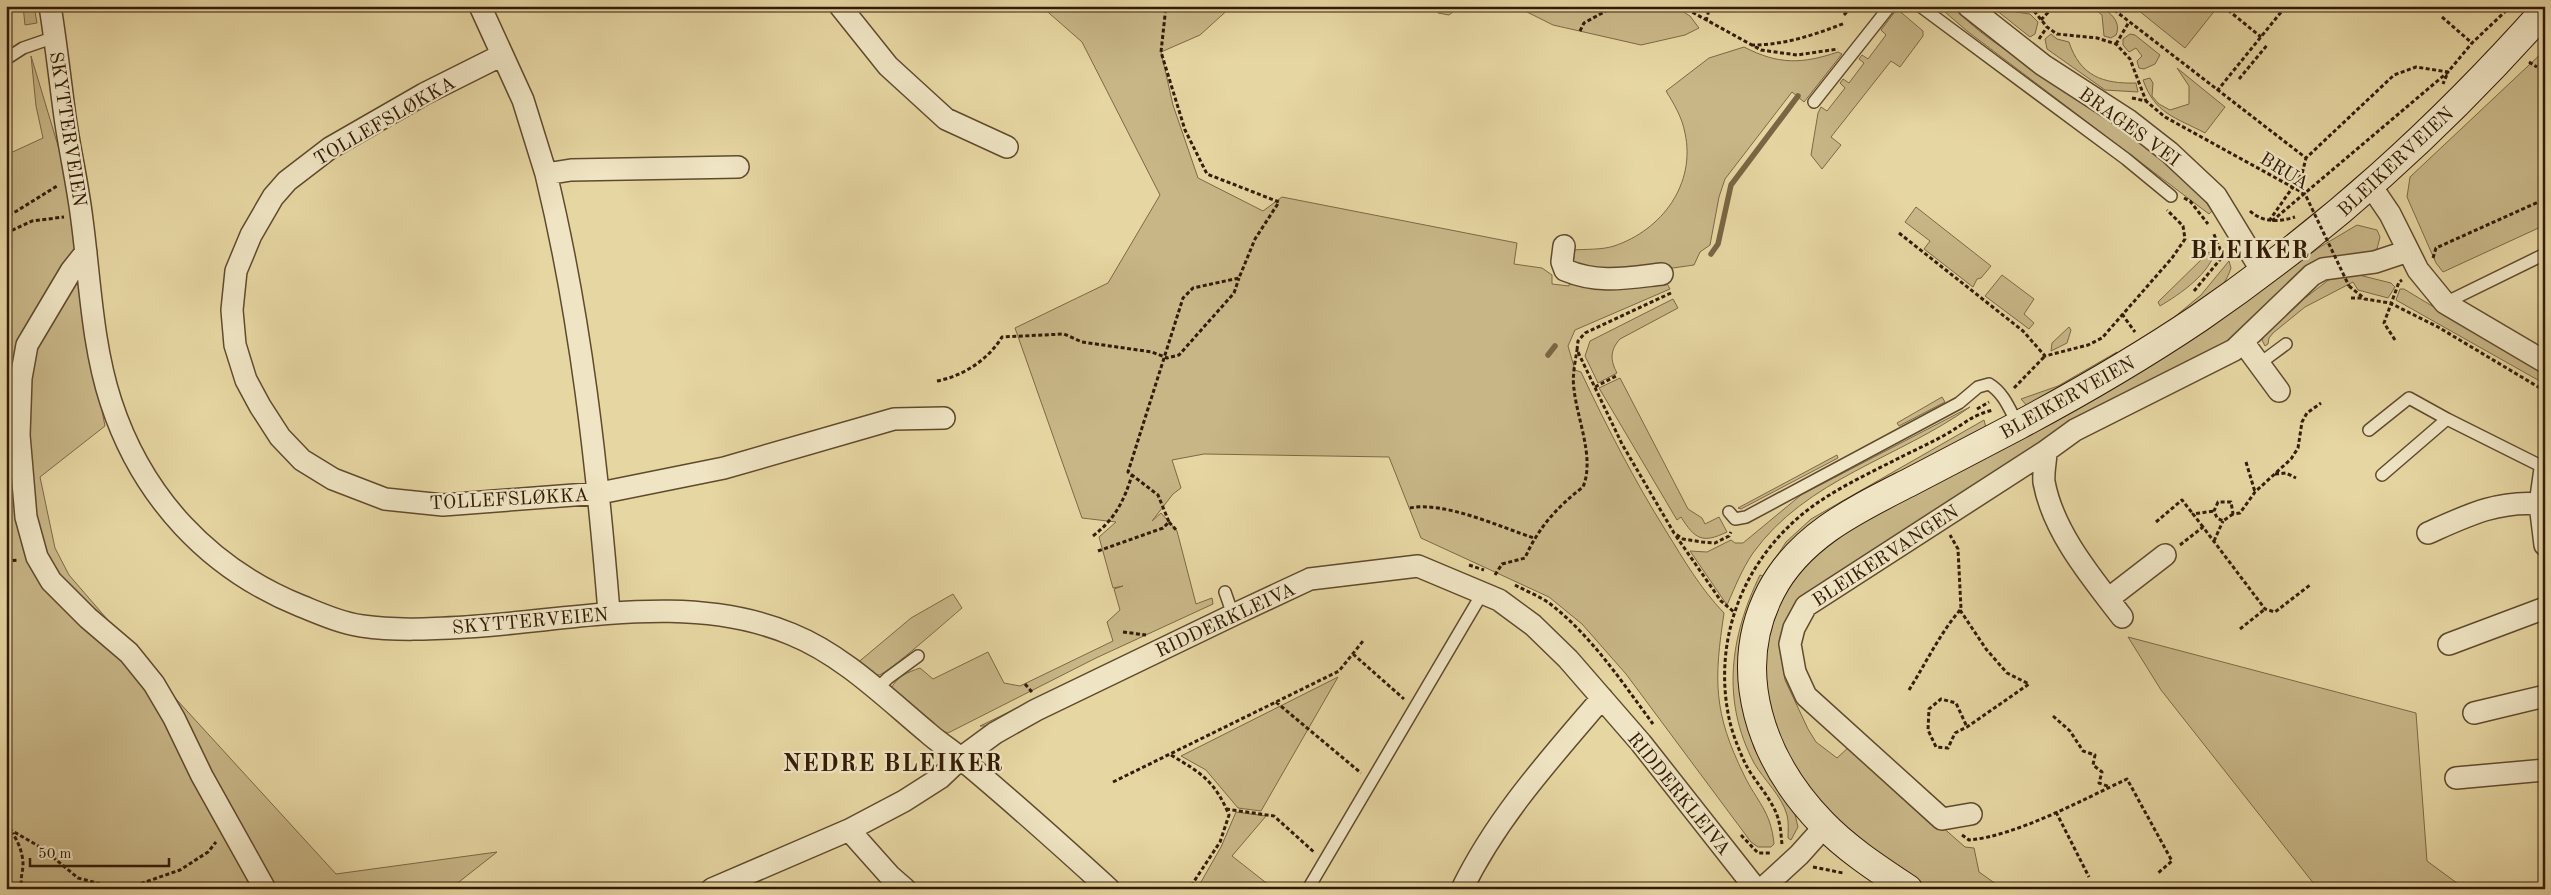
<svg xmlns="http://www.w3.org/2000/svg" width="2551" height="895" font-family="'Old Standard TT',serif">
<rect width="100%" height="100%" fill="#e6d6a2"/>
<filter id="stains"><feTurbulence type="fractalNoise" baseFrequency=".004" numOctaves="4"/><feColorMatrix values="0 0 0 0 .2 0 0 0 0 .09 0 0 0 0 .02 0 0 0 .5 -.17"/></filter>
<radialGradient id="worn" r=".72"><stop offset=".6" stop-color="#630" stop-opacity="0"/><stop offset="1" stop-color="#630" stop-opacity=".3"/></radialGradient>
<path fill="#c8b687" stroke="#7e6846" d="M 23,6 L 34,6 L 37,23 L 25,25 Z
M 1041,6 L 1232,6 L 1200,35 L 1161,52 L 1173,105 L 1198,178 L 1263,211 L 1282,197 L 1517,243 L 1514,264 L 1542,268 L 1552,275 L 1552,284 L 1569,286 L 1570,280 L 1664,278 L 1670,289 L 1575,330 L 1568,346 L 1575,370 L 1581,372 C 1607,427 1634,480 1666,531 C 1684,560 1700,588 1724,613 C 1714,680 1713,712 1744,775 C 1757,802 1771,811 1774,844 L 1771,847 L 1758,847 L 1751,842 L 1626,674 L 1582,624 L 1549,597 L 1421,538 L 1389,457 L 1204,454 L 1172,460 L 1181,488 L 1173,494 L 1152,521 L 1161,513 L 1177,531 L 1196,604 L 1212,598 L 1213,604 L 1096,658 L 948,733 L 933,727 L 891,689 C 896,677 908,672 920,668 L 933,679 L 988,652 L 1004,683 L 1020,686 L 1113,641 L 1107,622 L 1120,610 L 1114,589 L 1123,586 L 1113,588 L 1099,537 L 1116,522 L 1082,518 L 1015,328 L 1108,283 L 1160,195 L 1082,42 Z
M 1438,6 L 1674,6 L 1690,16 L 1699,28 L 1685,35 L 1641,45 L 1553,25 L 1525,11 L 1459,7 L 1449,15 L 1438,13 Z
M 1938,6 L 1953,6 C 1972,28 1998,45 2022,61 C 2081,101 2174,151 2212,211 L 2209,214 L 1967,31 Z
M 1991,6 L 2009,6 L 2016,12 L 2030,14 L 2038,22 L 2035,34 L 2030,37 Z
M 2091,6 C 2105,6 2123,20 2116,35 L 2111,38 L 2104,36 L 2102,15 Z
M 2133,6 L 2213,6 L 2216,9 L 2185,48 Z
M 1897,9 L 1923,31 L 1923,36 L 1900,67 L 1891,61 L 1831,137 L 1841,145 L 1822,169 L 1811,155 L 1818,113 L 1821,107 L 1827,111 L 1845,88 L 1840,83 L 1843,79 L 1849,83 L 1864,63 L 1859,59 L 1862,55 L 1868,59 L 1886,35 L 1881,30 Z
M 2051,34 L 2057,39 L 2069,42 C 2080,76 2103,84 2136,83 L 2138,92 L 2105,90 L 2047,49 L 2045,39 Z
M 2130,34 L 2135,35 L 2160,55 L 2155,64 L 2144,69 L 2139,68 L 2137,61 L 2142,56 L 2136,48 L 2129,52 L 2123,45 L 2123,39 Z
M 1744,47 C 1779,65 1802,64 1838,52 L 1842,54 L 1804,102 L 1792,92 L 1725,179 L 1719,197 L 1710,245 L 1700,252 L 1694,265 L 1666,269 L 1573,269 L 1572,250 C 1585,249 1602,250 1614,246 C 1662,230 1696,184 1685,133 C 1682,117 1674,104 1666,91 L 1709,58 Z
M 2545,50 L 2545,225 L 2443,272 L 2436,263 L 2407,197 L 2410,177 Z
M 31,56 L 65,169 L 93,365 L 105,426 L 40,477 L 55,548 L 69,575 L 177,700 L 336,874 L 497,852 L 450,889 L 6,889 L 6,155 L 43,138 L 36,106 Z
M 2177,68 L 2225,107 L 2205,133 C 2175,117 2155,114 2143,80 L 2150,78 L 2153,83 L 2152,96 L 2159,104 L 2170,110 L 2189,104 L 2189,86 Z
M 1916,207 L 1991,266 L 1981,278 L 1977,279 L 1973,287 L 1924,249 L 1930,241 L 1905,222 Z
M 2357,225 L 2377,230 L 2380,237 L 2377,249 L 2369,253 L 2323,258 L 2237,340 L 2040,447 L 2034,445 L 2037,448 L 1802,600 L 1781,651 L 1785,680 L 1808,729 L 1816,742 L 1837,758 L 1850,746 L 1965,847 L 1974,848 L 1979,872 L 2003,889 L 1924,889 L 1896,871 L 1821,806 L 1788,765 L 1768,719 L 1763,652 L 1777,607 L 1792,581 L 1831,539 L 2267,286 L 2320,247 Z
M 2216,249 C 2210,274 2180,294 2160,306 L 2158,302 L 2208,253 Z
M 2229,261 L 2231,268 C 2222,296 2198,309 2172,319 L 2201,295 Z
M 2002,275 L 2034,299 L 2024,314 L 2034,323 L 2029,329 L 1985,296 Z
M 2335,275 L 2359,275 L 2391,283 L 2395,287 L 2388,298 L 2358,290 L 2353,282 L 2305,307 L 2273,333 L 2269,338 L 2268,344 L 2265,346 L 2262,340 L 2264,336 L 2305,298 Z
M 2400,289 L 2404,289 L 2545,374 L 2545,384 L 2396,300 Z
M 1673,299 L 1678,308 L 1620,339 C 1610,350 1610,360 1617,373 L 1598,383 L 1585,356 L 1590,341 Z
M 2069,327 L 2071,330 L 2067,343 L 2051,351 L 2052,343 Z
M 2117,352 L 2094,373 L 2028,407 L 2021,399 L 2058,386 Z
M 1620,378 L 1688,509 L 1702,518 L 1705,524 L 1719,517 L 1727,532 C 1702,544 1695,539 1681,517 L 1677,520 L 1599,388 Z
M 1942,397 L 1945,402 L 1899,426 L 1897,423 Z
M 1970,407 C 1899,458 1806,479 1753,553 C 1742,569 1735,587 1727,605 L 1690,551 L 1707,552 L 1731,540 L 1735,543 L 1743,543 L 1801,495 Z
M 1984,420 L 1986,428 L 1780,556 L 1777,556 L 1786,542 L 1811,519 Z
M 1837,455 L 1838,458 L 1741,509 L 1738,508 Z
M 1760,575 L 1765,577 L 1743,705 L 1754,748 L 1764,766 L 1794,810 L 1798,827 L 1791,840 L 1788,838 C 1788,830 1789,823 1787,815 C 1782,796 1764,780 1754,763 C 1721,700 1730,637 1760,575 Z
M 953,594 L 962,608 C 950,618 887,674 879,675 C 869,676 863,671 855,665 L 911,618 Z
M 1215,612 L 1217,615 L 985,726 L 980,726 Z
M 2128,637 L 2416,713 L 2427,861 L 2465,889 L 2318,889 L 2161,690 Z
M 1338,677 L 1261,811 L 1238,808 L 1206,770 L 1181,756 Z
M 1236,812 L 1266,816 L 1232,856 L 1274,889 L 1197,889 L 1221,847 Z"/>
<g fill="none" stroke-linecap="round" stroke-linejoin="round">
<path stroke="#7a6544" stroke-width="5.5" d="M 1711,254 L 1718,244 L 1731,185 L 1798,96
M 1548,355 L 1555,346"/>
<defs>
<path id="service" d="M 1920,6 L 2126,159 L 2171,196
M 6,59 L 23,48 L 55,37
M 1814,102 L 1890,6
M 2445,303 L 2545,254
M 2259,364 L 2286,344
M 2369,430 L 2409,398 L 2447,419
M 2382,475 L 2447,419 L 2545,468
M 1729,512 L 1735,519 L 1746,517 L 1959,403 L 1978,387 L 1989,384 C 2004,393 2010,410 2018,425
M 1225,592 L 1233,615
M 876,690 L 888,678 L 918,656
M 1308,889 L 1483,592"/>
<path id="minor" d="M 50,6 C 56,43 60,80 65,117 C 70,152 78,186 82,220 C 90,280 92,344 111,402 C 142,497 209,569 301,606 C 321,614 341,623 362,626 C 396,631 431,629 466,627 C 572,621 688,591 791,634 C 843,655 885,697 927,732 C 939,743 953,751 965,762 C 1014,803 1062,846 1109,889
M 480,6 L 523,100 L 546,174
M 840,6 L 888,66 L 946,119 L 1007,147
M 1968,6 L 2043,65 L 2128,120 L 2169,152 L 2216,196 L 2263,273
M 502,55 L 424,94 L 330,148 L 287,181 L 273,197 L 251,235 L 236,271 L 232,310 L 235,345 L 246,380 L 260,406 L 280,437 L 302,460 L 333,479 L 385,499 L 443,505 L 600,493 L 724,468 L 894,419 L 944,418
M 2371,186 L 2390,214 L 2418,270 L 2445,303 L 2545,362
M 1564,246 L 1562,262 L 1565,270 C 1598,284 1627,278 1662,274
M 86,252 L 71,271 L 27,345 L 21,378 L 19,435 L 26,517 L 37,557 L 51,581 L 88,618 L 129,653 L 154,684 L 174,718 L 202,776 L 265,889
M 2243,342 L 2279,391
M 2545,469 L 2540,504 L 2545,545
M 2428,533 C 2466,516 2498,500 2540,504
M 2108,599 L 2165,555
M 609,612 C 597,465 581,318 546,174 L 571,170 L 738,167
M 2122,617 C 2092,578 2053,532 2044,482 C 2043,472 2046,460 2046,451 L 2075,430 L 2234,350 L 2312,275 L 2323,269 L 2375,262 L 2408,251
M 2449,644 L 2545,608
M 2474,713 L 2545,696
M 2456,778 L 2545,770
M 1971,814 L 1942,819 L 1806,696 L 1795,672 L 1790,644 L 1794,628 L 1806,606 L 2046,451
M 849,830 L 890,876 L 905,889
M 712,889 L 849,830 L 904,801 L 940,778 L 961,758 L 995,733 L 1036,710 L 1233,615 L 1310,579 L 1418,566 L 1499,600 L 1533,625 L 1568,659 L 1641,743 L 1756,889
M 1462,889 C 1497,817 1550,759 1602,698
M 1762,889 L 1799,855 L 1825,826"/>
<path id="secondary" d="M 1908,889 C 1878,869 1847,849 1822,823 C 1762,761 1729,672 1771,591 C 1800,535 1859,508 1912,481 C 1948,462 1984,443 2019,425 C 2081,392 2141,357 2199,318 C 2330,228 2439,129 2545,10"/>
</defs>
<use href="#service" stroke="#604a2d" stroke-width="14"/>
<use href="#minor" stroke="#604a2d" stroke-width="24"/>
<use href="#secondary" stroke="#331b06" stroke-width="30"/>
<path stroke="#331b06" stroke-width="3" stroke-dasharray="4 2.5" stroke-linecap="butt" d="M 1681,6 L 1761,50 L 1797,55 L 1838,49
M 2030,6 L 2047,27 L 2057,34 L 2097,38 L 2116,44 L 2130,59 L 2146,101
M 2109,6 L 2306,158 L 2394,75 L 2416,67 L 2448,72 L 2443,84
M 2223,6 L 2261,37
M 1844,15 L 1852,6
M 2442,17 L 2472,43
M 2041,20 L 2054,6
M 1706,21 L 1710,6
M 1580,31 L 1584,23 L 1615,6
M 2039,39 L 2047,27
M 2116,44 L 2129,22
M 1751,45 C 1785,45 1814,35 1845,23
M 2529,62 L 2537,67
M 2239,79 L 2268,44
M 2217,91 L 2286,6
M 2132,98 L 2146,101 L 2165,117
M 2184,198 L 2190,201 L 2208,224
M 2250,211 C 2263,223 2279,222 2295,217
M 6,221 L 7,217 L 57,186
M 2269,221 L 2302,174 L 2306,158
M 2272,221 L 2448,72 L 2472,43 L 2511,6
M 6,233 L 32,221 L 64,217
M 1899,233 L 2023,331 L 2045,356 L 2088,345 L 2102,338 L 2172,258 L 2185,239 L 2183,226 L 2167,210
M 2433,258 L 2436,248 L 2545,199
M 2349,286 L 2365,299 L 2390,303 L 2438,327 L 2545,391
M 2194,291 L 2223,256 L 2213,232
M 1671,293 L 1585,333 L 1578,341 L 1577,350 L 1622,444 L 1674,533 L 1683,539 L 1702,542 L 1715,543 L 1729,536 L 1731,532
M 2351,298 L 2364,298
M 2122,314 L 2135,332
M 2395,340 L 2384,323 L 2399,282 L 2402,280
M 937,381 C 963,376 988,360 1002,337 L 1064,334 L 1082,342 L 1152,352 L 1167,358 L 1179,355 L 1234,293 L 1239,278
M 1595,387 L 1618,375
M 2014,388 L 2045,356
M 1977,409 L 1989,402
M 2246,462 L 2255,492
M 2275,474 L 2286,473 L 2296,478
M 1410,508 C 1445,501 1500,527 1534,538
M 2233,514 L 2223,521 L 2217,518 L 2214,511 L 2218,502 L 2231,502 L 2233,514 L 2240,513 L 2255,492 L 2291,459 L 2298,448 L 2302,422 L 2307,413 L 2321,403
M 1169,522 L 1177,531
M 2156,522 L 2182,500 L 2193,514
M 2203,527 L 2193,514 L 2214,511
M 1093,536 C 1115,519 1124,501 1132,475
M 1676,536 L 1721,601 L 1734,612
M 2214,541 L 2223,521
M 2180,545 L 2203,527 L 2265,609 L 2275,612 L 2310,585
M 1098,551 L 1163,528 L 1169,522 L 1158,495 L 1128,472 L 1183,298 L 1193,288 L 1239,278 L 1255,239 L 1279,202 L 1207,174 L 1185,130 L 1161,52 L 1166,6
M 6,561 L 19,560
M 1469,565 L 1484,570
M 1495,575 L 1502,564 L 1525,558 C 1538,528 1557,507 1583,487 C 1595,458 1577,419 1574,389 C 1572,377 1575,363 1577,350
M 1515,585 C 1526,591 1539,596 1549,603 C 1591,635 1622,682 1653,724
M 1960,610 L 1986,649 L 2007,673 L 2029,684 L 1967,727 L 1955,733 L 1948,748 L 1936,747 L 1928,730 L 1929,709 L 1941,699 L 1956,703 L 1967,727
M 2240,629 L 2265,609
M 1123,632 L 1146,635
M 1353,654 L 1404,699
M 1025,684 L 1032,692
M 1909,690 C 1926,663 1940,633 1961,609 L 1958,549 L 1950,535
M 1276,702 L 1361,773
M 2053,716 L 2070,731 L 2083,751 L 2095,755 L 2093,765 L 2102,772 L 2099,783 L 2110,787
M 1171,755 C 1201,773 1215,781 1229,815 L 1220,842 L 1189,889
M 1113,782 L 1339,671 L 1363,641
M 1226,809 L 1274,816 L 1315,853
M 2056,812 L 2089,877
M 6,827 C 16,834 23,852 23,864 C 23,873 19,880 23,889
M 9,829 L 42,848 L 78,878 L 112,887 L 131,887 L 180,870 L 208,852 L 216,842
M 1741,835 L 1758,853 L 1771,853
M 1962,835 L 1969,840 C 2016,836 2082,800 2127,779 L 2172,861 L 2158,873
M 1782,844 C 1781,837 1781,829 1779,822 C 1774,800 1755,783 1745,763 C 1738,748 1731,730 1728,713 C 1714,636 1744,561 1805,512 C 1834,489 1870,473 1903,456 C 1919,448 1935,441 1950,432 C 1968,421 1973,415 1993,410
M 1813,867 L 1843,873"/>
<use href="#service" stroke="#efe4c3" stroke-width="11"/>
<use href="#minor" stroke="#efe4c3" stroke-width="21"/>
<use href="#secondary" stroke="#efe4c3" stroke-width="28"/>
<path stroke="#331b06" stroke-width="3" stroke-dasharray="4 2.5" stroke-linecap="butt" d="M 2165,117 L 2305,194 L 2349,286"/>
</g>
<g text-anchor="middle" stroke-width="4.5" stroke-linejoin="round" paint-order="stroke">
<g font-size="19" fill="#331b06" stroke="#efe4c3">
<text transform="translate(384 120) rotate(-30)" y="7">TOLLEFSLØKKA</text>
<text transform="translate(2130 126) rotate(36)" y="7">BRAGES VEI</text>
<text transform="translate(69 129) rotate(81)" y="7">SKYTTERVEIEN</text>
<text transform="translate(2395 161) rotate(-43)" y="7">BLEIKERVEIEN</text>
<text transform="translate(2285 170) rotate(32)" y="7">BRUA</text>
<text transform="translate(2067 397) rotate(-29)" y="7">BLEIKERVEIEN</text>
<text transform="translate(509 498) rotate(-3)" y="7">TOLLEFSLØKKA</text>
<text transform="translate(1885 555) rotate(-33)" y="7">BLEIKERVANGEN</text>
<text transform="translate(1225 619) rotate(-25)" y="7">RIDDERKLEIVA</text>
<text transform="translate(530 620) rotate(-5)" y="7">SKYTTERVEIEN</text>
<text transform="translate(1680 793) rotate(51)" y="7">RIDDERKLEIVA</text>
</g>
<g font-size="24" font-weight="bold" letter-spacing="1" fill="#331b06" stroke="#efe4c3">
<text x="2250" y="258">BLEIKER</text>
<text x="893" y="771">NEDRE BLEIKER</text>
</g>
</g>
<rect width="2551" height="895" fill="none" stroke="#e6d6a2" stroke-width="25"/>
<rect x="8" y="8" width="2536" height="880" fill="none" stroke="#331b06" stroke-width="2.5"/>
<rect x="12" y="12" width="2526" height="870" fill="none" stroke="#331b06"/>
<path d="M30 858v8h139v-8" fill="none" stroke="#331b06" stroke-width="2.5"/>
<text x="38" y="858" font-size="15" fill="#331b06" stroke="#efe4c3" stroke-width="4" paint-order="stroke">50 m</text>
<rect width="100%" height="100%" filter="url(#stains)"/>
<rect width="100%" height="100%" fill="url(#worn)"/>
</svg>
